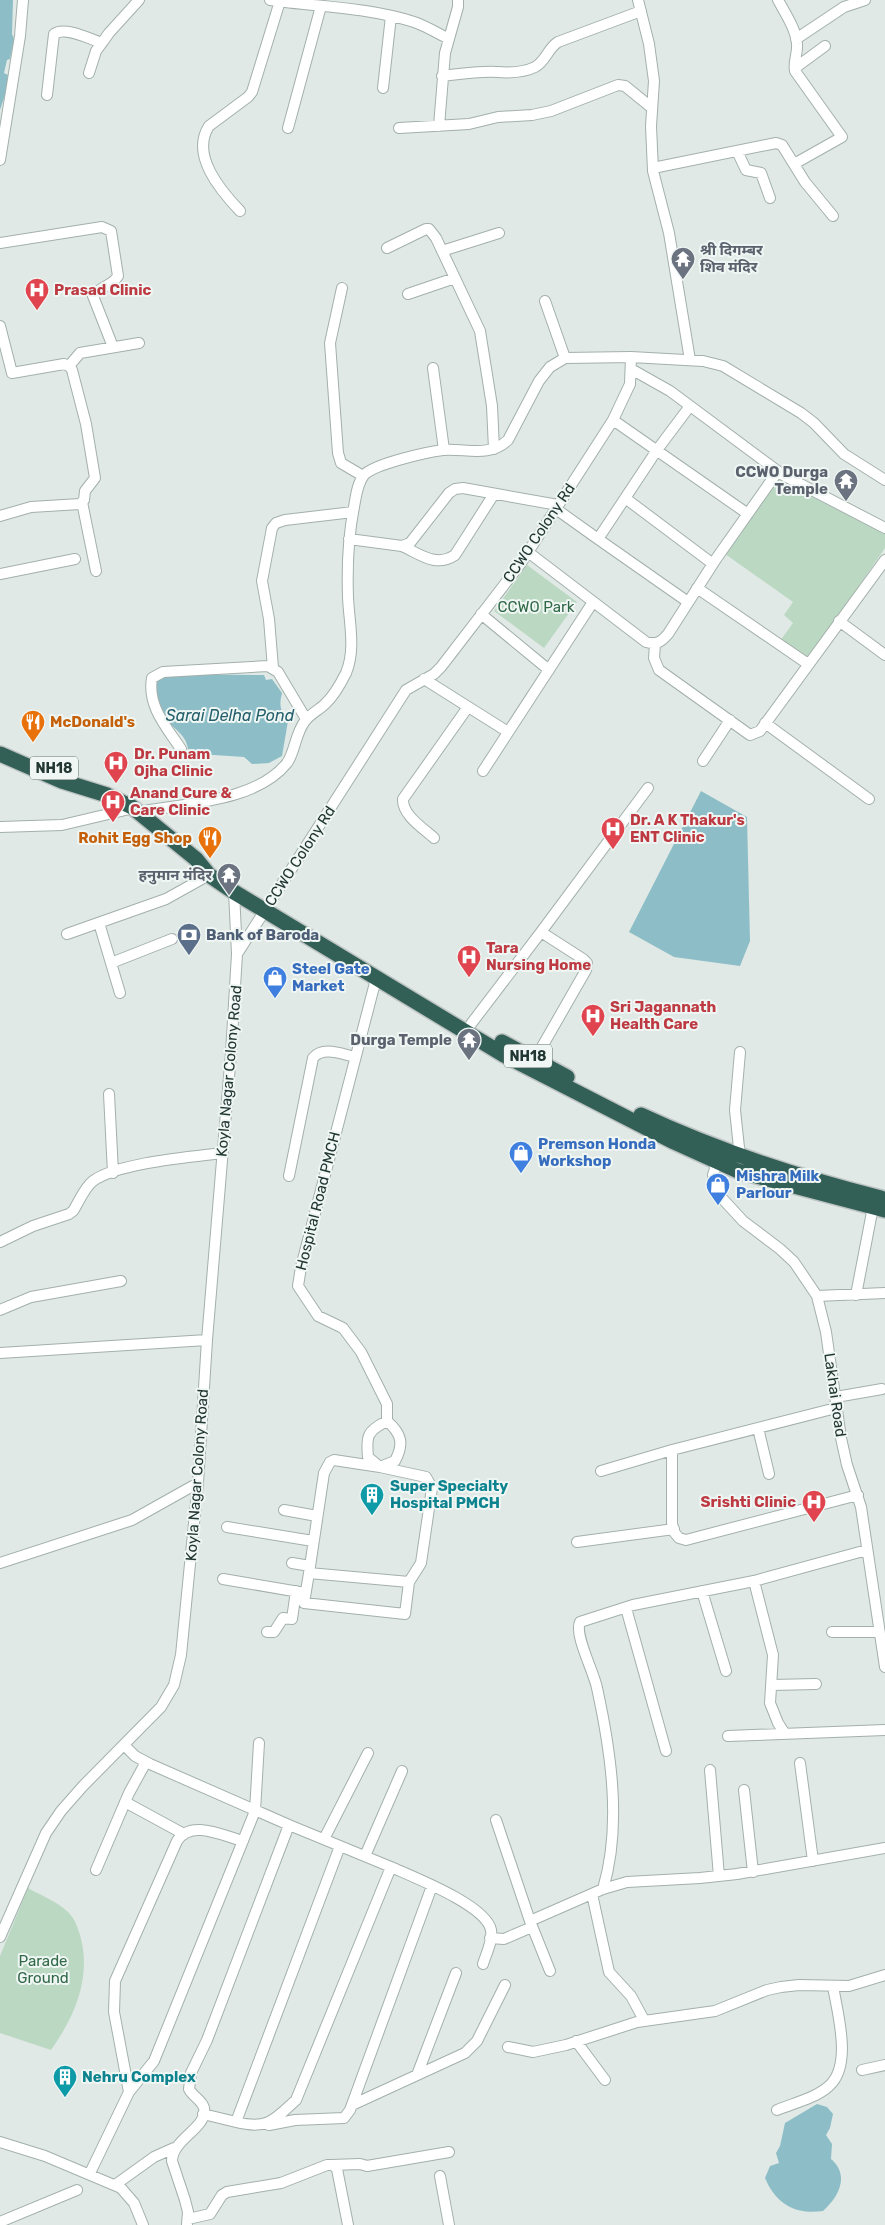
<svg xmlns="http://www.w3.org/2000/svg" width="885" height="2225" font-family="Rubik,'Noto Sans Devanagari',sans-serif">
<rect width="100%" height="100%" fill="#e0e9e5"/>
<path fill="#bbd8c3" d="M 777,479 L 885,534 L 885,548 L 808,660 L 780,641 L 793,623 L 784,615 L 793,602 L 725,554 Z
M 527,565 L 577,602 L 544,648 L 494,611 Z
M 28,1888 C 40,1895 58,1902 68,1912 C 75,1919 77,1926 80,1935 C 92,1977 75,2016 51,2050 L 0,2033 L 0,1956 Z"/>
<path fill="#8dbec8" d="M 0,0 L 13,0 L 12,34 L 14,39 L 10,59 L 7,60 L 4,73 L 8,75 L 6,92 L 0,110 Z
M 164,674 L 264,675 L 266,680 L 272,679 L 282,693 C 279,705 280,711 288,721 L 282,756 L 269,763 L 252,764 L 244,757 L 199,754 L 188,749 C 186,732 169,727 162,714 C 156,702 156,691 156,678 Z
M 701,791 L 747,817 L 750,941 L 740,966 L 674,957 L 629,932 Z
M 817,2104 L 827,2107 L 833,2114 L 830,2128 L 826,2135 L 832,2144 L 831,2159 C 850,2175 839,2197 823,2211 C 795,2215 776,2204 765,2178 L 770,2166 L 779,2163 L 776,2153 L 780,2146 L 785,2123 Z"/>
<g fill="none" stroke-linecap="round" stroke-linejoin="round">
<defs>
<path id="minor" d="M 270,0 C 318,7 367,7 414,22 C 426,26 437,33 449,39
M 638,0 L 649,44 L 654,81 L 651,126 L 653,171 L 669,233 L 690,360
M 778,0 C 785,13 796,29 797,44 C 798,53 793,62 795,71 L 842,137 L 794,164
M 796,39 L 844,7 L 865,0
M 795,68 L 825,46
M 89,73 L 96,51 L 109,33 L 139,0
M 442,76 C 460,74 479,71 497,72 C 510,73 523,73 535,67 C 546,61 548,48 558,42 L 641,11
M 383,88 L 391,16
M 47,95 L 54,34 C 65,26 90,39 102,43
M 439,126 L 445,53 L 458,7 L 458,0
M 288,128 L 321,6
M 399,128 L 469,124 L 498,117 L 532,115 L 551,111 L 618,85 L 625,86 L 652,108
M 737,151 L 746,170 L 761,173 L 770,198
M 0,160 L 20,36 L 23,0
M 653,168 L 776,143 L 782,145 L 805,182 L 833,216
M 240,211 C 221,191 190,155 209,126 L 248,97 L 252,92 L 280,1
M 0,243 L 102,227 L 111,231 L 118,276 C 112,286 99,287 93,296 L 113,347
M 387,248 L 426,229 L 429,229 L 436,238 L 480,331 L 492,406 L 494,449
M 442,251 L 499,233
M 342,288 L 330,343 L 338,453 L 341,463 L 363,476
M 408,294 L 455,278
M 545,301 L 565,358
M 0,326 L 12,373 L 64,364 L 69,366 L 72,370 L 86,424 L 95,478 L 85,491 L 84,500 L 80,504 L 31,507 L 0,516
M 69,366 L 80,353 L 139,343
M 433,368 L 444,450
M 631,369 L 670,391 L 783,475 L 885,528
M 613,420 L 748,514
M 625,498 L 713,564
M 82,502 L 96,571
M 556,509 L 598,539
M 349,539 L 402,546 L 410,543 L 449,493 L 455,489 L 463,488 L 558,505
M 402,546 C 420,554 436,568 455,555 L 494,494
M 528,552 L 646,642 C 657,645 661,642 668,634 L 716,559 L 778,471
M 0,574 L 75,559
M 697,588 L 808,664
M 688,602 L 598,539 L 657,450 L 690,406
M 481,614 L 549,670
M 839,621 L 885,655
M 655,644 L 654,658 L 659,670 L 750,735 L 760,731 L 885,560
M 273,668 L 269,619 L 262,581 L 272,528 L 276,523 L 285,520 L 353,512
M 424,679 L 508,732
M 765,723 L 869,799
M 181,749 C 167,728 147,706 152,678 L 163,672 L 268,666 L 278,672 L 306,719
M 703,761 L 730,720
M 483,771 L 593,602
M 139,812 C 185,803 256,802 287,763 C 295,752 295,734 305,721 C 310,714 319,710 325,704 C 334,696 341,683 346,673 C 356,649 349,622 348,597 C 347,567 348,537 354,507 C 356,496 357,484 364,475 C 374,464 427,452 443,450 C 466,448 489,458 508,440 L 539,381 L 550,367 L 565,358 L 631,357 L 703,361 L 723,366 L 801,413 L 814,423 L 844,454 L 885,480
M 0,827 L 62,825 L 134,808
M 434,838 C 423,828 402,815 403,799 L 468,707
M 99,923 L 120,993
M 67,934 L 166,899 L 209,875
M 237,954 L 406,690 L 434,674 L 441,667 L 521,563 L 613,420 L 630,384 L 631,357
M 111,963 L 172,939
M 376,979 L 301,1267 L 298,1286 L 318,1316 L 343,1328 L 361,1352 L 387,1404 L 387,1421 C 367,1431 366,1436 368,1457 L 380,1467 L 426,1477 L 432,1488 L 421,1563 L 409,1582 L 309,1573 L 324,1473 L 330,1462 L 334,1460 L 380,1467 L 395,1461 C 404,1444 402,1434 387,1421
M 471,1024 L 541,932 L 648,788
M 535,1059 L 586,970 L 587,963 L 583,959 L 541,932
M 109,1094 L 113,1173
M 719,1156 L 713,1175 L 719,1195 L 743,1221 L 780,1249 L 794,1262 L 817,1296 L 826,1332 L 841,1438 L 847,1465 L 861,1507 L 885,1667
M 740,1157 L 735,1110 L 740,1052
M 289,1176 L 313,1058 C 323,1046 341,1054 355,1057
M 0,1242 L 33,1226 L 69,1214 L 73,1211 C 79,1202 84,1188 93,1181 C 117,1163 190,1157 222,1153
M 856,1295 L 873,1207
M 817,1296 L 885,1293
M 0,1310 L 31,1297 L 121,1281
M 0,1353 L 207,1340
M 836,1397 L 882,1389
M 758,1428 L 769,1474
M 672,1450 L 672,1523 L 674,1532 L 679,1538 L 686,1540 L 858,1495
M 601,1471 L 672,1450 L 836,1408
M 284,1510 L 317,1516
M 227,1527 L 313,1541
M 577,1542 L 674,1529
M 0,1563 L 132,1520 L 198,1483
M 292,1563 L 310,1566
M 309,1573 L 304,1603 L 405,1614 L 409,1582
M 223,1579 L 305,1593
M 754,1581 L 773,1655 L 770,1703 L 778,1723 L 785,1734
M 702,1591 L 726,1671
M 626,1608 L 666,1751
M 267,1632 L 274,1632 L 283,1618 L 292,1619 L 296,1591
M 832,1632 L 879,1632
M 772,1685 L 816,1684
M 728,1736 L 885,1730
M 124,1745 L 135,1756 L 150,1764 L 289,1825 L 207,2040 L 191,2073 L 189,2089 C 193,2097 202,2100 204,2108 C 208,2128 172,2139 172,2161 L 185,2200 L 188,2212 L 187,2225
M 800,1763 L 813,1861
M 710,1770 L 719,1876
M 744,1790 L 753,1872
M 125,1802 L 182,1833
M 496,1820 L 530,1921 L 550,1971
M 289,1825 L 340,1846
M 324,1839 L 368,1753
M 365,1856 L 402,1771
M 391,1867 C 413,1877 486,1905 491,1930 C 493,1941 486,1954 483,1964
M 96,1870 L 129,1793 L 146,1762
M 603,1889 C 622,1826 611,1752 597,1688 C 594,1672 574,1635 580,1622 L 633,1605 L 754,1581 L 867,1550
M 592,1894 L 609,1972 L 631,1996 L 644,2020
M 530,1921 L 603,1889 L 627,1882 L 700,1878 L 737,1874 L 885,1848
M 0,1937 L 46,1833 L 61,1811 L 83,1786 L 161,1707 L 174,1685 L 181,1655 L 198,1483 L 207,1340 L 231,1053 L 237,954 L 234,892
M 490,1938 L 504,1939 L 532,1927
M 576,2041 L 605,2080
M 508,2047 L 533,2052 L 566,2045 L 637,2022 L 715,2011 L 767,1990 L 781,1987 L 799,1985 L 849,1986 L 885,1975
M 862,2070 L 885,2065
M 417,2075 L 456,1973
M 129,2092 L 114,2012 L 115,1981 L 177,1841 C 191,1819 223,1836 243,1841
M 352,2105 L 465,2053 L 477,2041 L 505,1985
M 777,2110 C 794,2103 816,2098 829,2086 C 853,2065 837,2012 833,1986
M 203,2114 L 236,2122 L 340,1846 L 391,1867 L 296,2100 C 274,2120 268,2130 236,2122
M 269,2125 L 295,2120 L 344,2118 L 350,2110 L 432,1886
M 0,2142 L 45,2156 L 121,2188 L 134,2203 L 143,2225
M 331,2165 L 360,2164 L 367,2166 L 449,2152
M 90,2173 L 129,2092 L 154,2061 L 255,1811 L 259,1743
M 440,2176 L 449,2225
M 115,2185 L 154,2157 L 174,2148
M 188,2219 L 210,2214 L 222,2195 L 227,2192 L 281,2183 L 327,2165 L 333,2165 L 337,2169 L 348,2225
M 0,2222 L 77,2190"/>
<path id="highway" d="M 0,754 L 62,781 L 107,795 L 132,807 L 196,859 L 209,875 L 234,892 L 504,1055 L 674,1142 L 738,1171 L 885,1210
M 502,1042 L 567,1077
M 641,1115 C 718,1151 798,1177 881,1198"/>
</defs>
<use href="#minor" stroke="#a3b0ac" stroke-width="12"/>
<use href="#highway" stroke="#bdc3c2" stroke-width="18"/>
<use href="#minor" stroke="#fff" stroke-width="10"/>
<use href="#highway" stroke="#326057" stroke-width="15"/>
</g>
<defs>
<symbol id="temple-pin" viewBox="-11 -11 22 30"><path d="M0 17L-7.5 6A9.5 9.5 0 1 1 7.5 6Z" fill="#6b7280" stroke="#eff6f3"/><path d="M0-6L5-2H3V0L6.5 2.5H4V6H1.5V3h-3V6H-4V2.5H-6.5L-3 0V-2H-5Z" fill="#fff"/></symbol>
<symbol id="hospital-pin" viewBox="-11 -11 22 30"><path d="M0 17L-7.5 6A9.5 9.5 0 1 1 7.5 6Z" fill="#e0444e" stroke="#eff6f3"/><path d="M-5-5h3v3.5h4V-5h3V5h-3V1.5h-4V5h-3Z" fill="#fff"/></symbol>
<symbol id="restaurant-pin" viewBox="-11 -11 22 30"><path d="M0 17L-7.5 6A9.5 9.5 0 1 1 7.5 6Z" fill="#e8710a" stroke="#eff6f3"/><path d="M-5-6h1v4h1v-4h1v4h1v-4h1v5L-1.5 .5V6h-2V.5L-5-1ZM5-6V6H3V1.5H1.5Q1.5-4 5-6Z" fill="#fff"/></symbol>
<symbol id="bank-pin" viewBox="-11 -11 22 30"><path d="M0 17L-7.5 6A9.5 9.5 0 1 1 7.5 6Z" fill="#5c6f8a" stroke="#eff6f3"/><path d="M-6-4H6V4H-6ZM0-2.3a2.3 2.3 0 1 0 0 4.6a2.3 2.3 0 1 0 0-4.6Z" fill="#fff"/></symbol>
<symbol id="shop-pin" viewBox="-11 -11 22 30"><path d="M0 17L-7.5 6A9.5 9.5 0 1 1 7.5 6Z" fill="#3f7fe0" stroke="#eff6f3"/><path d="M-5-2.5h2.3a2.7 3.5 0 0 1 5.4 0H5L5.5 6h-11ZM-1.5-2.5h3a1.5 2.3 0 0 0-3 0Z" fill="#fff"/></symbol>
<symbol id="building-pin" viewBox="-11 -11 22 30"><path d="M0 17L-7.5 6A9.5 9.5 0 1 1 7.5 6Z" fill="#0f9aa8" stroke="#eff6f3"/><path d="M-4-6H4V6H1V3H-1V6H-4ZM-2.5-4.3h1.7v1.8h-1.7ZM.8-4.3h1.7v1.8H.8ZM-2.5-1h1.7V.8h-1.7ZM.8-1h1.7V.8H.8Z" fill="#fff"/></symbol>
</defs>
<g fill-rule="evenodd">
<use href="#temple-pin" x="669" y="245" width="28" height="38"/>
<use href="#hospital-pin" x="23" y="276" width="28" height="38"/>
<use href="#temple-pin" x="832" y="467" width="28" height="38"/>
<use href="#restaurant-pin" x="19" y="708" width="28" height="38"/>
<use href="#hospital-pin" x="102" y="749" width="28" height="38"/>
<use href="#hospital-pin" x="99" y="788" width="28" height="38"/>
<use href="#hospital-pin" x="599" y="815" width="28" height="38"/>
<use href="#restaurant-pin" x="196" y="824" width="28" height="38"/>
<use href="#temple-pin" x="215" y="861" width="28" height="38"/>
<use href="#bank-pin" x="175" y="921" width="28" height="38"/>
<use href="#hospital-pin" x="455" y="943" width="28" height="38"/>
<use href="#shop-pin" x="261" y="964" width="28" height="38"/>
<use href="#hospital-pin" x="579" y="1002" width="28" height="38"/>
<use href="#temple-pin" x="455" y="1026" width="28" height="38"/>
<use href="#shop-pin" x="507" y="1139" width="28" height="38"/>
<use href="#shop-pin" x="704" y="1171" width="28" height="38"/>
<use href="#building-pin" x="358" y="1481" width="28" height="38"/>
<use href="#hospital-pin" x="800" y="1488" width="28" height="38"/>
<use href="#building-pin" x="51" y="2063" width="28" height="38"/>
</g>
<g text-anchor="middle" stroke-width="4" stroke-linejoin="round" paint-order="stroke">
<g fill="#eff6f3" stroke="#60706c" stroke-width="1">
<rect x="30" y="756.5" width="48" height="23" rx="4"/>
<rect x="504" y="1044.5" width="48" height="23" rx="4"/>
</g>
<g font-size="14" font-weight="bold" fill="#223732">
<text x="54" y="773">NH18</text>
<text x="528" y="1061">NH18</text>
</g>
<g font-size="15" font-weight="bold" fill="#5b616d" stroke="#eff6f3" text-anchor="end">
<text x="700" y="255" text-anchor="start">श्री दिगम्बर<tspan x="700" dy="17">शिव मंदिर</tspan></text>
<text x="828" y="477">CCWO Durga<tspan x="828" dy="17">Temple</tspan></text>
<text x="212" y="880">हनुमान मंदिर</text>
<text x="452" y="1045">Durga Temple</text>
</g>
<g font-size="15" font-weight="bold" fill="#be3a42" stroke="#eff6f3" text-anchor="start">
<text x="54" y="295">Prasad Clinic</text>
<text x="134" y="759">Dr. Punam<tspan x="134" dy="17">Ojha Clinic</tspan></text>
<text x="130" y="798">Anand Cure &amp;<tspan x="130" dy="17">Care Clinic</tspan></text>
<text x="630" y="825">Dr. A K Thakur's<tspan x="630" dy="17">ENT Clinic</tspan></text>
<text x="486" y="953">Tara<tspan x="486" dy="17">Nursing Home</tspan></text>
<text x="610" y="1012">Sri Jagannath<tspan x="610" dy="17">Health Care</tspan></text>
<text x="796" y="1507" text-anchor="end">Srishti Clinic</text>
</g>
<g font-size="15" fill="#223732" stroke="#eff6f3">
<text transform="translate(539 533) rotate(-56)" y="5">CCWO Colony Rd</text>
<text transform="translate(300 856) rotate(-57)" y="5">CCWO Colony Rd</text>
<text transform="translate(229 1071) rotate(-85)" y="5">Koyla Nagar Colony Road</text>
<text transform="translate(318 1201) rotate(-76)" y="5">Hospital Road PMCH</text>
<text transform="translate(835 1395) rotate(82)" y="5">Lakhai Road</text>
<text transform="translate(197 1475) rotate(-86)" y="5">Koyla Nagar Colony Road</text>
</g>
<g font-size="15" fill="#316948" stroke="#eff6f3">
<text x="536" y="612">CCWO Park</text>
<text x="43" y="1966">Parade<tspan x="43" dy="17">Ground</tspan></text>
</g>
<g font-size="15" font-weight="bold" fill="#c56008" stroke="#eff6f3" text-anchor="start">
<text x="50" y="727">McDonald's</text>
<text x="192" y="843" text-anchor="end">Rohit Egg Shop</text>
</g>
<g font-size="15" font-weight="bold" fill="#4e5e75" stroke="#eff6f3" text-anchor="start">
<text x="206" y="940">Bank of Baroda</text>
</g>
<g font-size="15" font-weight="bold" fill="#366cbe" stroke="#eff6f3" text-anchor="start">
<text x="292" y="974">Steel Gate<tspan x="292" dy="17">Market</tspan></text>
<text x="538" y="1149">Premson Honda<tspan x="538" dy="17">Workshop</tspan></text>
<text x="736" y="1181">Mishra Milk<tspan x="736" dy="17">Parlour</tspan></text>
</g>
<g font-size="15" font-weight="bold" fill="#0d838f" stroke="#eff6f3" text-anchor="start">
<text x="390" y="1491">Super Specialty<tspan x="390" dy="17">Hospital PMCH</tspan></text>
<text x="82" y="2082">Nehru Complex</text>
</g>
<g font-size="16" font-style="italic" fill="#245f6c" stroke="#eff6f3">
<text x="230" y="721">Sarai Delha Pond</text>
</g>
</g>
</svg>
